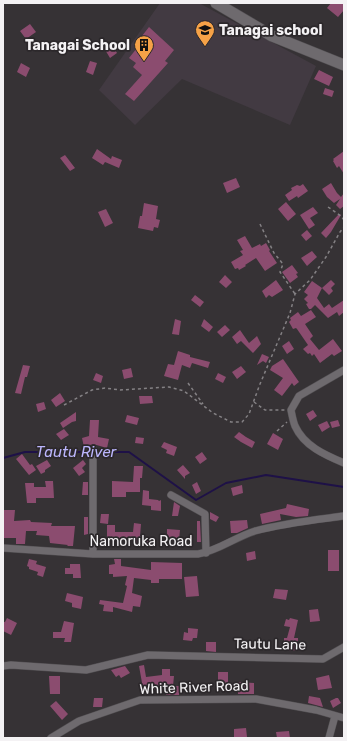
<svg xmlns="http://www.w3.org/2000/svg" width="347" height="741" font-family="Rubik,sans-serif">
<rect width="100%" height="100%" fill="#363235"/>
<path fill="#423a42" d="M 160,3 L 199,3 L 316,66 L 290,125 L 182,79 L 135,125 L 99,90 Z"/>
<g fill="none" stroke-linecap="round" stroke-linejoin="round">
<path stroke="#1e1147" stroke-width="2" d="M 95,452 L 129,452 L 196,500 L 226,483 L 266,475 L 344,487
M 3,458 L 25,452 L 91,452"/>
</g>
<path fill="#8b4c6f" d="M 331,3 L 344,3 L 344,10 L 338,17 L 327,8 Z
M 30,24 L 36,32 L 26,39 L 20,31 Z
M 149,27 L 174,50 L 165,61 L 168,63 L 134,101 L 125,94 L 142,75 L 133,67 L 136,63 L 129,58 L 145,38 L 142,36 Z
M 111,43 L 117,53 L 110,58 L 104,48 Z
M 90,61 L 97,63 L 93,75 L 86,72 Z
M 21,63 L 30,68 L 26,77 L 17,72 Z
M 319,70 L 333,77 L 329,86 L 314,79 Z
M 325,88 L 334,91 L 332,97 L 323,94 Z
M 97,149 L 111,159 L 112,156 L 122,160 L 119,168 L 105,162 L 103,165 L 92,158 Z
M 344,151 L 344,174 L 339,166 L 337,168 L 333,161 L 334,160 L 333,159 Z
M 65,155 L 75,168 L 70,171 L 60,158 Z
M 236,178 L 240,187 L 227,193 L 223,183 Z
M 331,183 L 337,193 L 341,197 L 344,193 L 344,206 L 340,209 L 336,205 L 340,199 L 334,203 L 327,197 L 322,189 Z
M 303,184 L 308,191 L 298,198 L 297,196 L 289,201 L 285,195 L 292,190 L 291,188 L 297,185 L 300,186 Z
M 286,202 L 296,214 L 288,221 L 278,209 Z
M 144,203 L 158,206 L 156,219 L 160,220 L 158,228 L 154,227 L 153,231 L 138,228 L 140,216 L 142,216 Z
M 313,207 L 318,213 L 310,218 L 315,225 L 309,229 L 300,215 Z
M 106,209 L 113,223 L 105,227 L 98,212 Z
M 339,214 L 341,215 L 331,232 L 326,238 L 321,233 Z
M 307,230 L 312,236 L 306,241 L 301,235 Z
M 245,236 L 252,248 L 260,244 L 261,246 L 266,243 L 270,250 L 269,251 L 277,263 L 265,271 L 256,258 L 245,265 L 246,266 L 239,270 L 238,268 L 235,269 L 231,262 L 243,255 L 240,251 L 243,250 L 237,240 Z
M 312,251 L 317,257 L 307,266 L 301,258 Z
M 292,265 L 298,273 L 296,274 L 298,277 L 290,283 L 282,272 Z
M 225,275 L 232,282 L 226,288 L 219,282 Z
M 276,280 L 283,290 L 272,297 L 269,295 L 266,298 L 262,291 Z
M 331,280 L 335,284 L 331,288 L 333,291 L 329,295 L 322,288 L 317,298 L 324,308 L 329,304 L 332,308 L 344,300 L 344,312 L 339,316 L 337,312 L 328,318 L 315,305 L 311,309 L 309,309 L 306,304 L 308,303 L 304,299 L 308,295 L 304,292 L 312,281 L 322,288 Z
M 195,295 L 204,302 L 200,307 L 191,300 Z
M 311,310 L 316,317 L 305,324 L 313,336 L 310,339 L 319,350 L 333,339 L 342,351 L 334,356 L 332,354 L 320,363 L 314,354 L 312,356 L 310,353 L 308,354 L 303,349 L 308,345 L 297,329 L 296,328 L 293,329 L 289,322 L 291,320 L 290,318 L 298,312 L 301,316 Z
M 175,319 L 181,321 L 179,335 L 172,334 Z
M 204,319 L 213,327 L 209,332 L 201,326 Z
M 225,325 L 230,330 L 222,337 L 217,332 Z
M 240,330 L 249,343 L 257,336 L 261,344 L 253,353 L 241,341 L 237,344 L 232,337 Z
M 289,341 L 294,349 L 287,354 L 282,346 Z
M 178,351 L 190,355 L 190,357 L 210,362 L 208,368 L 192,363 L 190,368 L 182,365 L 178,380 L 164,376 L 168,364 L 174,365 Z
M 262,354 L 269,357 L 266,363 L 263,361 L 257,365 Z
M 283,359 L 299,382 L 294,386 L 292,383 L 282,396 L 274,390 L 283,378 L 270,370 L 272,366 Z
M 23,365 L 30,366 L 27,377 L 25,377 L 21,394 L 15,393 Z
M 241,366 L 246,372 L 237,379 L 232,372 Z
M 131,368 L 133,377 L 124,379 L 122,370 Z
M 96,373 L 103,376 L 101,383 L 93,380 Z
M 218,373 L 226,377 L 223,383 L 215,379 Z
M 60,393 L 65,401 L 56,407 L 51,400 Z
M 139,396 L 152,396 L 153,403 L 140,404 Z
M 44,402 L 46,409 L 38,412 L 36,404 Z
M 313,410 L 317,416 L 310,421 L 306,414 Z
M 76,412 L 76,421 L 72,422 L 63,428 L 60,423 Z
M 127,415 L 139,418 L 137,425 L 125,422 Z
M 90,420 L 99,420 L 98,437 L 109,439 L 107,448 L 93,444 L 84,447 L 82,438 L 89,436 Z
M 338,420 L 340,426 L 332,428 L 330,422 Z
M 327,421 L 330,427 L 322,432 L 318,425 Z
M 64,429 L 69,435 L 61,440 L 56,434 Z
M 239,432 L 246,437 L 255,442 L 252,448 L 241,442 L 234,437 Z
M 273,433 L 283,439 L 278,450 L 267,444 Z
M 136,437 L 144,438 L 143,444 L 135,443 Z
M 164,442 L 177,447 L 174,456 L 166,453 L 167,450 L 161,447 Z
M 202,452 L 207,459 L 200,464 L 195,457 Z
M 22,454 L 30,465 L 32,464 L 36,470 L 29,475 L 16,459 Z
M 47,460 L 51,466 L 45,470 L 45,472 L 41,474 L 36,466 Z
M 83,460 L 86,464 L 82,468 L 85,472 L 79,476 L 73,468 Z
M 183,465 L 190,473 L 185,476 L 185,479 L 177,470 Z
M 134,466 L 143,466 L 142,478 L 140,478 L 140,492 L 126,492 L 126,497 L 112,497 L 112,481 L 133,482 Z
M 45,481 L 53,481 L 54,498 L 36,498 L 36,503 L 27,503 L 25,483 L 34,483 L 34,487 L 46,487 Z
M 83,482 L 88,482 L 88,495 L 82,495 Z
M 197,482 L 201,491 L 196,494 L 192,485 Z
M 242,485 L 243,493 L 233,496 L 231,488 Z
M 143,490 L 149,491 L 149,499 L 158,500 L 159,501 L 161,500 L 161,511 L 151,510 L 151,506 L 142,505 Z
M 174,502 L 180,506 L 178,516 L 172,516 Z
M 287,504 L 309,509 L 308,516 L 296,517 L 280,514 L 281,520 L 262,524 L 260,514 L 286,508 Z
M 3,510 L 15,510 L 14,521 L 30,520 L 31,522 L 52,523 L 51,526 L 75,526 L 73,546 L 67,546 L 68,545 L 50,543 L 49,536 L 36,535 L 37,531 L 26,531 L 25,544 L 16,544 L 16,538 L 3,538 Z
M 210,512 L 219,517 L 216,522 L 210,519 Z
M 101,514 L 109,514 L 108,524 L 100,523 Z
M 84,517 L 88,517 L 88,534 L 84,535 Z
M 247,520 L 248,528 L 237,533 L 231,533 L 230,521 Z
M 197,521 L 200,521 L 201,542 L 197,542 Z
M 134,523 L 141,524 L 140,536 L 146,537 L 146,540 L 152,541 L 151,546 L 136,546 L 136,541 L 123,540 L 123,542 L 107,542 L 107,525 L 115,525 L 115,532 L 133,532 Z
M 167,529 L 180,530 L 179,540 L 167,539 Z
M 328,550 L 339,550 L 339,571 L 328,571 Z
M 255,551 L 256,559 L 247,561 L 246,553 Z
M 29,559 L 37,561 L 36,564 L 46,567 L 43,577 L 37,575 L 38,572 L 29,569 L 29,567 L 27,566 Z
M 114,559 L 121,559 L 121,566 L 151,570 L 151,562 L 182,563 L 182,579 L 159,579 L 159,583 L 151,583 L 151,580 L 134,578 L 132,593 L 142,596 L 140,607 L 133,606 L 132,612 L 113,607 L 113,612 L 103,611 L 104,605 L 99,604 L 100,600 L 123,603 L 127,586 L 125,585 L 127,576 L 113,577 L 113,574 L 109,574 L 109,565 L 115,564 Z
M 70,564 L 80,564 L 81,578 L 73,578 L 73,574 L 65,574 L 65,568 L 70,568 Z
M 197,576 L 199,596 L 186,597 L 184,577 Z
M 275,589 L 288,590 L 286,600 L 273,598 Z
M 67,593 L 83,597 L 81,609 L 72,607 L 72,603 L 65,601 Z
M 318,609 L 320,621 L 310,622 L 309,610 Z
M 7,618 L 17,623 L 11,635 L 3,631 L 3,622 L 5,622 Z
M 290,618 L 298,620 L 294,638 L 298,638 L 298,650 L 284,651 L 284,638 L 287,638 L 290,627 L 284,626 L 286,619 L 289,620 Z
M 64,621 L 74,623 L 71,642 L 64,642 L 65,638 L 53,638 L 53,632 L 61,632 Z
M 188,628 L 198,629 L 197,638 L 193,638 L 192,641 L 183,640 L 184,632 L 188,633 Z
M 206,642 L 216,642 L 216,652 L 206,651 Z
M 144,665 L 146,677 L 162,675 L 162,669 L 170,669 L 170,676 L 174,676 L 173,686 L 179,686 L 179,695 L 166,695 L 165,688 L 149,691 L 150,693 L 144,694 L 139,666 Z
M 125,666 L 130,673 L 121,678 L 119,675 L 116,677 L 111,670 Z
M 218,672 L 228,672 L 228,685 L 218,685 Z
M 329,675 L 332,688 L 318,690 L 316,678 Z
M 49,676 L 60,676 L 60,694 L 50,694 Z
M 238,682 L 254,683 L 254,694 L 238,694 Z
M 309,696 L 320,698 L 323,707 L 308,703 Z
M 94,698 L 103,698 L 102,707 L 93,707 Z
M 336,698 L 338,698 L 341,703 L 333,708 L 330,701 Z
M 56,701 L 68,714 L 62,720 L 50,706 Z
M 246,728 L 247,737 L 234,738 L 234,729 Z
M 289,731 L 290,738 L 277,738 L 276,732 Z"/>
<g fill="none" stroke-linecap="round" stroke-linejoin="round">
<defs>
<path id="street" d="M 344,370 L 299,396 L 291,410 C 292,415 293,421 295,426 C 304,446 325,455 344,463
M 171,495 L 205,514 L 206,553
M 3,548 L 93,554 L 198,554 C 218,551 235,537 255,531 C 284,523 314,520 344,516
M 93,554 L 93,449
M 3,666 L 11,665 L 86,670 L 148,655 L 323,659 L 344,647
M 51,738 L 79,721 L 140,700 L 256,699 L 316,710 L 344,718
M 329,738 L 335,716"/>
<path id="secondary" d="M 216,3 L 272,36 L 344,65"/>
</defs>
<use href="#street" stroke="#514e51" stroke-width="8"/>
<use href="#secondary" stroke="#514e51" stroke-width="12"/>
<path stroke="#848184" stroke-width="1.5" stroke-dasharray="3 3" stroke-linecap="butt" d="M 328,207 L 341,216 L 344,220
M 260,224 L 274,253 L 283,264 L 280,272 L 295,294
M 188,383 L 203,404
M 254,402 L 265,410 L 285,410
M 64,405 L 92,390 L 105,388 L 120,390 L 169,387 L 184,391 L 213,413 L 231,422 L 242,422 L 249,414 L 260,384 L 290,313 L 295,294 L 310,280 L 326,257 L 340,232 L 344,227
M 277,431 L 287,422"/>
<use href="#street" stroke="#6e6a6e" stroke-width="7"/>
<use href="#secondary" stroke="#6e6a6e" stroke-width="11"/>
</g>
<defs>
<symbol id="school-pin" viewBox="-11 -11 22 30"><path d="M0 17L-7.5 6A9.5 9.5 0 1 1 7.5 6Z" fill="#f6a247" stroke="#2c282b"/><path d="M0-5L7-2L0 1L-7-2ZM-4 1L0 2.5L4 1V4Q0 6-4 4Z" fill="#111"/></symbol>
<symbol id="building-pin" viewBox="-11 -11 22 30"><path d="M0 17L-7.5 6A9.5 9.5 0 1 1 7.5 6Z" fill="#f6a247" stroke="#2c282b"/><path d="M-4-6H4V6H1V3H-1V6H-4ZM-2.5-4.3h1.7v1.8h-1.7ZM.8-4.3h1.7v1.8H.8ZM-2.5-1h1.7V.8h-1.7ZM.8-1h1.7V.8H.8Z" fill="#111"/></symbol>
</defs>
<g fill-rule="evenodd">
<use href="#school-pin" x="194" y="19" width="22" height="30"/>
<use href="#building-pin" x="133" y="34" width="22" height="30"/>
</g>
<g text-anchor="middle" stroke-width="3.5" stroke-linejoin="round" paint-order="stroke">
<g font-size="14" font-weight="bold" fill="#f4f2f4" stroke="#2c282b" text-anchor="start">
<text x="219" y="35">Tanagai school</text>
<text x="130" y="50" text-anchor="end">Tanagai School</text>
</g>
<g font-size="14" fill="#f4f2f4" stroke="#2c282b">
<text x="141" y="546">Namoruka Road</text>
<text transform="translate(270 644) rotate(1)" y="5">Tautu Lane</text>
<text transform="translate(194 687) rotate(-2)" y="5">White River Road</text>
</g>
<g font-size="15" font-style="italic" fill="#bcb6fd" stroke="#2c282b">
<text x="76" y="457">Tautu River</text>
</g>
</g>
<rect width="347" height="741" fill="none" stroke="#f4f2f4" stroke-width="8"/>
</svg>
